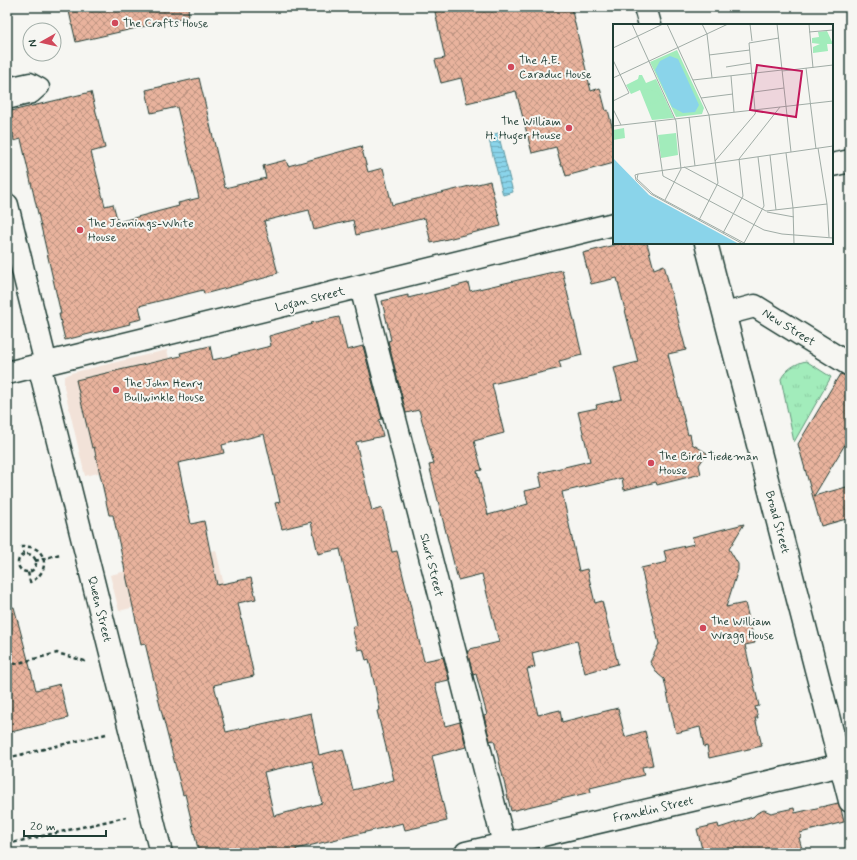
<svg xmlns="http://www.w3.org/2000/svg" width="857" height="860" font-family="Mynerve,sans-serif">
<defs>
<pattern id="grass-tufts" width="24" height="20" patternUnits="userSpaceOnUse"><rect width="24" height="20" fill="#a2ecbb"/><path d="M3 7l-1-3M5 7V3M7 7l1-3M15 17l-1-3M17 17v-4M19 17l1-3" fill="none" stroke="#8bcba1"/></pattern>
<pattern id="water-rules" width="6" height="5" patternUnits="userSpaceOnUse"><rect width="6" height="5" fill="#8ad4ea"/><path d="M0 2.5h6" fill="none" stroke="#70adbe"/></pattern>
<pattern id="building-cross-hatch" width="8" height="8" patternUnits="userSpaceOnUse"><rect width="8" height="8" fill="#e9b39d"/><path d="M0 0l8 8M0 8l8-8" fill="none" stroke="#bc9381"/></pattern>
</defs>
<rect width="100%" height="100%" fill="#f6f6f2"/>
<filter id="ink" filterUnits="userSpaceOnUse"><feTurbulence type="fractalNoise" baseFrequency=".025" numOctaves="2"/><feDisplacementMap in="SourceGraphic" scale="8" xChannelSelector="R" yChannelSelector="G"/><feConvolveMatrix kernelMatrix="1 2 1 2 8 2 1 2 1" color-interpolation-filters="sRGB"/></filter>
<g filter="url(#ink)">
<path fill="#f2e2d8" d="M 167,350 L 193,451 L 85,476 L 64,387 L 64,377 L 71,373 Z
M 216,550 L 224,585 L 119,611 L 110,575 Z"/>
<path fill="url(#grass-tufts)" stroke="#609478" d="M 806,361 L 831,377 L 794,442 L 781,379 C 785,370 796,363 806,361 Z"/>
<path fill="url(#water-rules)" stroke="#5f98a1" d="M 498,133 L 513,192 L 503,195 L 488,136 Z"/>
<path fill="url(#building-cross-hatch)" stroke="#1f3d34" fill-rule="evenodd" d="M 68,7 L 188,7 L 189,16 L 76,42 Z
M 434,7 L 571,7 L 591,91 L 600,88 L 606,111 L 608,110 L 614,134 L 614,163 L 566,176 L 563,165 L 561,165 L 556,147 L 532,153 L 516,91 L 467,103 L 461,78 L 441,83 L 435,60 L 445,58 Z
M 199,78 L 225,188 L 266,178 L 263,166 L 286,160 L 288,166 L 361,146 L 368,172 L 383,168 L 392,205 L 490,181 L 501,226 L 431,243 L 425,218 L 356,235 L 353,220 L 314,230 L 309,210 L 264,221 L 278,273 L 268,276 L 268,277 L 204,294 L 203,290 L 139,306 L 142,319 L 129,322 L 130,324 L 65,340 L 59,314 L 61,314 L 21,139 L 14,141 L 13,133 L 7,135 L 7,112 L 91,92 L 105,148 L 91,152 L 105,206 L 113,204 L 118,222 L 179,206 L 178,203 L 199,198 L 177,107 L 151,113 L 146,90 Z
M 622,243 L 647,243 L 654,269 L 664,265 L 686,350 L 668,354 L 688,435 L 690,434 L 692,444 L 707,453 L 699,465 L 701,474 L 657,485 L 656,482 L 624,490 L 622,478 L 562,492 L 579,571 L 587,569 L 595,603 L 602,601 L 618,664 L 585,673 L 577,641 L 532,653 L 535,667 L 527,669 L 538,715 L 560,710 L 562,722 L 618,708 L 625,737 L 645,731 L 653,765 L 642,767 L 644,775 L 590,788 L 591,792 L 511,811 L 494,740 L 490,741 L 484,716 L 487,715 L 476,674 L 473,675 L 467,651 L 470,651 L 470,649 L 499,642 L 482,574 L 458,580 L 429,465 L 434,464 L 419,410 L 406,413 L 388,341 L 391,340 L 382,301 L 408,295 L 408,298 L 468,283 L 470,291 L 562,270 L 582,355 L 559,361 L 561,368 L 492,384 L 504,433 L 474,441 L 482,470 L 477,471 L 488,515 L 528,504 L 525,491 L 542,487 L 539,473 L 590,461 L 578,412 L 597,408 L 596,405 L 622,399 L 614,368 L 638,362 L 617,278 L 591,284 L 583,253 Z
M 339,317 L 347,350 L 363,346 L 382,419 L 379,420 L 383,436 L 356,442 L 372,511 L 382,508 L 392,552 L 397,551 L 424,661 L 443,657 L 449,680 L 435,683 L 445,726 L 460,722 L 466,747 L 432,756 L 447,821 L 405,830 L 403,823 L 296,849 L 297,853 L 199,853 L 185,794 L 183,795 L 160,706 L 145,643 L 141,644 L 113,515 L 109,515 L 94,447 L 92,448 L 76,380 L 181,356 L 180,353 L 210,346 L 213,360 L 271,346 L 269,336 L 312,324 L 311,323 ZM 264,434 L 280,502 L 275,503 L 282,529 L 311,522 L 318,554 L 340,549 L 357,625 L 352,627 L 358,650 L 363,649 L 366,660 L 369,659 L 380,710 L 377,711 L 394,780 L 353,790 L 343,749 L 319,755 L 311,713 L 226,732 L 214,685 L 254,676 L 238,603 L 256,599 L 251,578 L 217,585 L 204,521 L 191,524 L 178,463 L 224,453 L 222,445 ZM 312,761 L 322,803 L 274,816 L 264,772 Z
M 840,374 L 850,377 L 850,436 L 814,496 L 850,486 L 850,518 L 821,526 L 798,444 Z
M 744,524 L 729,549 L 738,564 L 738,570 L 726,607 L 745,603 L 755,643 L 745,645 L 759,706 L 755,707 L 758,718 L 755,718 L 762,746 L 709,758 L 707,746 L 704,747 L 700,727 L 676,733 L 664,679 L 658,674 L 650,662 L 659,644 L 641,568 L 667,562 L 664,551 L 694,544 L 692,537 Z
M 14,607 L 36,690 L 60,684 L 68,718 L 7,733 L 7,608 Z
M 838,803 L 841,809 L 844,822 L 800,833 L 801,837 L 799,838 L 803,853 L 703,853 L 697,829 L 718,824 L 719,828 L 753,817 L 757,813 L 764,810 L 771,813 L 794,808 L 795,813 Z"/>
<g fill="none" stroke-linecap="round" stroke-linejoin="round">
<defs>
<path id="service" d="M 7,86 L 30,81 L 41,87 L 32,95 L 7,101"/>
<path id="minor" d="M 832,165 L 850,161
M 7,205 L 46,364
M 361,287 L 504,844
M 725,314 L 755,306 L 850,365
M 39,365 L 161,853
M 7,373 L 614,224
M 466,853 L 841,765"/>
<path id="secondary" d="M 645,7 L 650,25
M 706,243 L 850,801"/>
</defs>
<use href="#service" stroke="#1f3d34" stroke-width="19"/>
<use href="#minor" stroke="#1f3d34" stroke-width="25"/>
<use href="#secondary" stroke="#1f3d34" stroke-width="25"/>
<path stroke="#1f3d34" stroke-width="2.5" stroke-dasharray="4 3" stroke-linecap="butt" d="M18 563a9 9 0 1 1 18 0a9 9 0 1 1-18 0Z
M 24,555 L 22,547 C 46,543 53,572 30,582 L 28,572
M 35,561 L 60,554
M 7,666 L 57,653 L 88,662
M 7,758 L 106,734
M 7,844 L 126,817"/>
<use href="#service" stroke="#f6f6f2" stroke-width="16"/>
<use href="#minor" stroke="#f6f6f2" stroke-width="22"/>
<use href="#secondary" stroke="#f6f6f2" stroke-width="22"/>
</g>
</g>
<g fill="#d1495b" stroke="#f6f6f2" stroke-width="1.5">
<circle cx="115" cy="23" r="4"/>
<circle cx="511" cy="67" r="4"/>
<circle cx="569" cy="128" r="4"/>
<circle cx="80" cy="230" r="4"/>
<circle cx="116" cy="390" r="4"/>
<circle cx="651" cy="463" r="4"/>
<circle cx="703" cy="628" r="4"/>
</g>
<g text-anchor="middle" stroke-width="4" stroke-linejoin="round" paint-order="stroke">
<g font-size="12" fill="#1f3d34" stroke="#f6f6f2" text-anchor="start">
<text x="123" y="27">The Crafts House</text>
<text x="519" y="64">The A.E.<tspan x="519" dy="14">Caraduc House</tspan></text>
<text x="561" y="125" text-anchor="end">The William<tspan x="561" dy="14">H. Huger House</tspan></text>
<text x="88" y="227">The Jennings-White<tspan x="88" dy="14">House</tspan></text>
<text x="124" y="387">The John Henry<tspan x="124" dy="14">Bullwinkle House</tspan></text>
<text x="659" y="460">The Bird-Tiedeman<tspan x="659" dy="14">House</tspan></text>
<text x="711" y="625">The William<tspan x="711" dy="14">Wragg House</tspan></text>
</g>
<g font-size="12" fill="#1f3d34" stroke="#f6f6f2">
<text transform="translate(310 299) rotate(-14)" y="4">Logan Street</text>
<text transform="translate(789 327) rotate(32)" y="4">New Street</text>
<text transform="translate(778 522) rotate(75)" y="4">Broad Street</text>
<text transform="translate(432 565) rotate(76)" y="4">Short Street</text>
<text transform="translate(100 609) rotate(76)" y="4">Queen Street</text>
<text transform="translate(653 809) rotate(-13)" y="4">Franklin Street</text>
</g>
</g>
<g transform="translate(613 24)">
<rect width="220" height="220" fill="#f6f6f2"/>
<path d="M 11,104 L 12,114 L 0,116 L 0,106 Z" fill="#a2ecbb"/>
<path d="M 214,7 L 220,20 L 214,20 L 215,27 L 200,29 L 200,23 L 207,20 L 199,19 L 199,14 L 206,13 L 205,8 Z" fill="#a2ecbb"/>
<path d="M 64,26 L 91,84 L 89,90 L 63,93 L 37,38 ZM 26,51 L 29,51 L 33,59 L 43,55 L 61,94 L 39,96 L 27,66 L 18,70 L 13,61 L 25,55 ZM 63,109 L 65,131 L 48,134 L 45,111 Z" fill="#a2ecbb"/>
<path d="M 34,65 L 44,68 L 49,74 L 35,80 L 29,67 ZM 49,76 L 55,91 L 49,93 L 46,86 L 39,89 L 36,82 Z" fill="#a2ecbb"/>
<path d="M 57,32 L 65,35 L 86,81 L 82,88 L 70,89 L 59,83 L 42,46 L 47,37 ZM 0,134 L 36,171 L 126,220 L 0,220 Z" fill="#8ad4ea"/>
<path fill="none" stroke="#a0aca6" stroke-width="1" d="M 19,0 L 63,97 L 68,145 L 52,176M 54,0 L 96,91 L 105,159 L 86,196M 89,0 L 94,10 L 99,54M 137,0 L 139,17M 164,0 L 178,128M 196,0 L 200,44M 196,8 L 220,6M 0,24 L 50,0M 96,31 L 137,26M 0,36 L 16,69 L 0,77M 113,43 L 138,39M 193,44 L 203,125M 169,47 L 220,41M 118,52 L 121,88M 0,54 L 115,0M 80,56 L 169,46M 141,68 L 171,64M 88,74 L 120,70M 0,85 L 8,101M 142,86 L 136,19 L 166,14M 76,93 L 82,142M 42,97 L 50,152 L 151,206 L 169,210 L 220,214M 0,102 L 220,77M 205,124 L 214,180 L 216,213M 173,129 L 180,184M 157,131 L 163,186M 126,135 L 167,83M 102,137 L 142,90 L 143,86M 71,143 L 153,187 L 214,180M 25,150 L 220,122M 180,184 L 181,220M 154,188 L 181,193M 110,209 L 130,172 L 126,135M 131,219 L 151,182 L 145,133M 130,220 L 38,170 L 23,156 L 22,151 L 25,150 L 24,155 L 40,170 L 133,220"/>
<path fill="#c2185b" fill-opacity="0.15" stroke="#c2185b" stroke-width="2" d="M 144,41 L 189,47 L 183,93 L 137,86 Z"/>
<rect width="220" height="220" fill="none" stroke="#1f3d34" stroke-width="2"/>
</g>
<rect width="857" height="860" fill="none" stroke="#f6f6f2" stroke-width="24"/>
<rect x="12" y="12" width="833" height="836" fill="none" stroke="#1f3d34" stroke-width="1.5" filter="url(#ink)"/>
<g transform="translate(42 42) rotate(262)"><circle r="19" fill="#f6f6f2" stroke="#a0aca6"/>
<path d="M0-3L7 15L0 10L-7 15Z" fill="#d1495b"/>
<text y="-6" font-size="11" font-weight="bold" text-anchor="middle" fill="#1f3d34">N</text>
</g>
<path d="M24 830v6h82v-6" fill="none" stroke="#1f3d34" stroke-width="2"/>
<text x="30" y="830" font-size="12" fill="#1f3d34" stroke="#f6f6f2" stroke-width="3" paint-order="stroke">20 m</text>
</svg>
